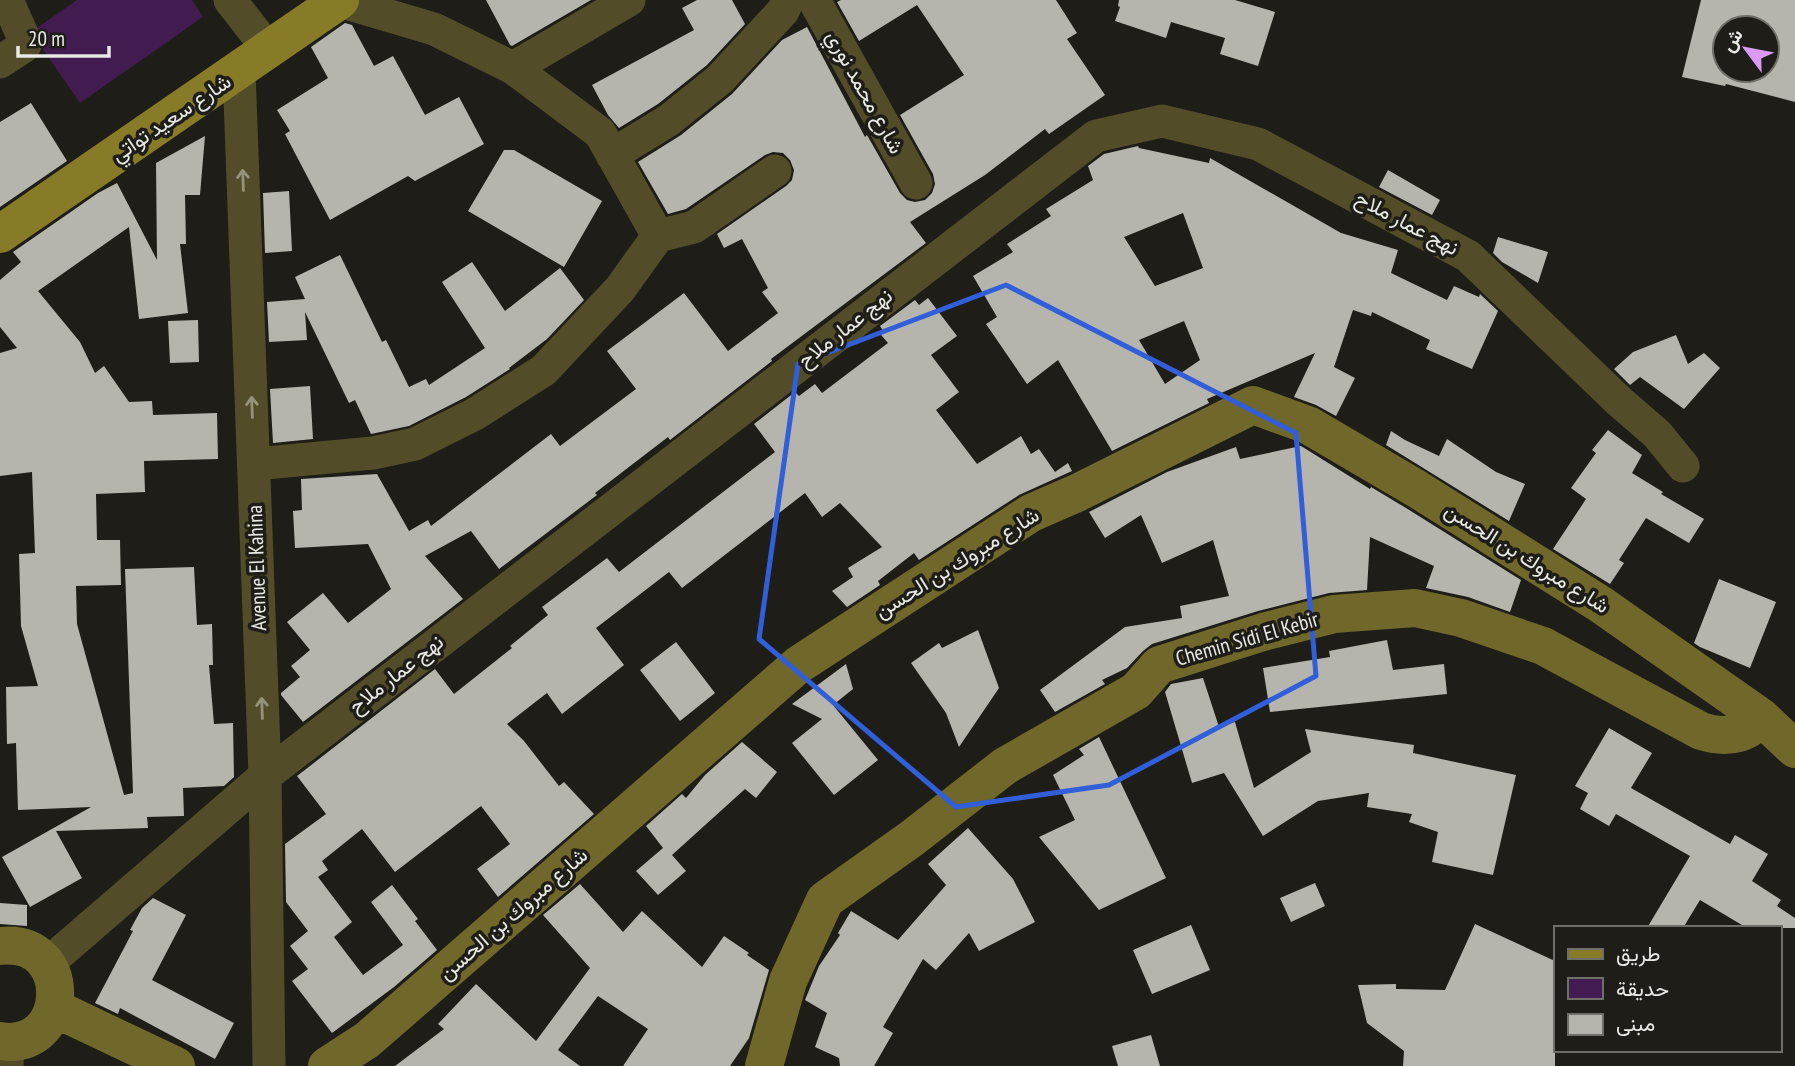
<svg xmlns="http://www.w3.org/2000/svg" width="1795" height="1066" font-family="'PT Sans Narrow',Vazirmatn,sans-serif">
<rect width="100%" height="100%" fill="#1e1d18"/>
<path fill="#421b50" d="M 77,0 L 192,0 L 203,17 L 80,103 L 31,32 Z"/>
<path fill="#b5b4ad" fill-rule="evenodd" d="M 486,0 L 591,0 L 512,46 L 510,45 Z
M 697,0 L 732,0 L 745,24 L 707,65 L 658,104 L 619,128 L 608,115 L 592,85 L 694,30 L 682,8 Z
M 841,0 L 1056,0 L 1077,33 L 1067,39 L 1105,95 L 1049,134 L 1045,129 L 985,175 L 910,222 L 926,243 L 771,359 L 772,361 L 670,440 L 668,437 L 595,493 L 597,495 L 499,569 L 471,531 L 425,556 L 463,599 L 303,722 L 281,695 L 281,693 L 300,677 L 291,666 L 310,650 L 287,622 L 323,593 L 348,623 L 391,589 L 368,544 L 295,548 L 293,511 L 302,510 L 301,479 L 377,474 L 409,531 L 428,520 L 431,526 L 551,434 L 560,446 L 636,389 L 607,351 L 684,293 L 728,351 L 778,313 L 762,292 L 768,288 L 742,239 L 724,248 L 717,234 L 786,186 L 792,180 L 794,170 L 790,160 L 783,153 L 773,152 L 765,155 L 686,209 L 668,214 L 638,162 L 681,135 L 732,94 L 782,40 L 807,27 L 865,137 L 867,135 L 900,193 L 907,200 L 915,202 L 925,200 L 932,193 L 935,184 L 933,174 L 900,115 L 964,75 L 917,5 L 859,41 L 837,2 Z
M 1119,0 L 1235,0 L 1275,12 L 1258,66 L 1220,54 L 1225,38 L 1171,22 L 1166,38 L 1115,21 L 1120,7 L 1118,6 Z
M 1701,0 L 1795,0 L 1795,102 L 1726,84 L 1725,86 L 1682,77 ZM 1725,28 L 1767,28 L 1767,70 L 1725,70 Z
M 345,23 L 352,25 L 374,66 L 393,56 L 425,115 L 459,97 L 484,144 L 415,181 L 408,176 L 330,220 L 285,134 L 290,131 L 277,110 L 328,78 L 311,47 Z
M 31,103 L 67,161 L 0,207 L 0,122 Z
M 205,136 L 200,195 L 185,195 L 186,244 L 180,244 L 188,313 L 139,319 L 129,227 L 38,291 L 80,342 L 95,373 L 104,366 L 129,402 L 152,401 L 153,415 L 217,413 L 218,459 L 144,461 L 145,492 L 96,494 L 97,540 L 120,540 L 121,585 L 76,586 L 77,624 L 124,795 L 133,793 L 125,569 L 194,567 L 197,625 L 212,624 L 213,665 L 209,665 L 214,724 L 233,723 L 234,777 L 224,786 L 183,788 L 184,816 L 147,817 L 148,828 L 56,831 L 82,878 L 30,907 L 2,857 L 91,807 L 18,810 L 16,743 L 7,744 L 6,687 L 38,686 L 21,626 L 19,554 L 35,553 L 32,472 L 0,476 L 0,353 L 17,348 L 0,327 L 0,280 L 21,262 L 13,252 L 98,193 L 117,183 L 157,260 L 156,163 Z
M 1138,146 L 1139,148 L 1209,163 L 1210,158 L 1341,233 L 1398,250 L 1391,273 L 1447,300 L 1454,286 L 1479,297 L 1480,294 L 1498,311 L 1472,369 L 1426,349 L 1430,340 L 1372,312 L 1371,316 L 1353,310 L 1334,367 L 1355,378 L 1336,416 L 1316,405 L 1294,397 L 1315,353 L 1207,399 L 1209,403 L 1112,451 L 1058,360 L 1027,384 L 986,324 L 997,317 L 973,276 L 1013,252 L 1007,244 L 1051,216 L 1046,209 L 1093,180 L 1088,166 L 1104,154 ZM 1183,213 L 1203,268 L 1155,286 L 1124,237 ZM 1184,321 L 1200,360 L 1165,384 L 1139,340 Z
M 504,150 L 514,150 L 602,201 L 564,267 L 468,211 Z
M 1388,170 L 1440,200 L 1432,215 L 1379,187 Z
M 289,191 L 292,251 L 265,253 L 263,193 Z
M 1498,237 L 1548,252 L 1538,283 L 1502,262 L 1493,253 Z
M 340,255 L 382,342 L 386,340 L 409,387 L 426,379 L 429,385 L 485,348 L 442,282 L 472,262 L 505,311 L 560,268 L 584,300 L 547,339 L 509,368 L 510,369 L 466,397 L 409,426 L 371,434 L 355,400 L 349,403 L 305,312 L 307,340 L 269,342 L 267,302 L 305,299 L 295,277 Z
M 928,298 L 957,336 L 931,355 L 959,392 L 936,410 L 977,464 L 1021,436 L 1031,454 L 1039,449 L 1055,472 L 1068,463 L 1072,471 L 1019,495 L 919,560 L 914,553 L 878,581 L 880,585 L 847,607 L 832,591 L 853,577 L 848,568 L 882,547 L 840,503 L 822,517 L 805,493 L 682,588 L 669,572 L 596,628 L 624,665 L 562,714 L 547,693 L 507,724 L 524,741 L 559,786 L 564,782 L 594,814 L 498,897 L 477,869 L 510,844 L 481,806 L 395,872 L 362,829 L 322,861 L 328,870 L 318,877 L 352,922 L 334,937 L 363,975 L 403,945 L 371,902 L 392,885 L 418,919 L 415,921 L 437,950 L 394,987 L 332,1033 L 292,981 L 308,969 L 290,946 L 308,931 L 286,902 L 285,844 L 326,814 L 297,776 L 435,669 L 454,694 L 512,648 L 510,646 L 548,615 L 542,607 L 607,558 L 619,572 L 775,452 L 754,424 L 795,392 L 799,396 L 815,384 L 822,393 L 888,343 L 881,335 L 884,332 L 880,326 L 915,300 L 919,305 Z
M 198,320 L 199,362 L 170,363 L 168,321 Z
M 1676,335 L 1688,364 L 1704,353 L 1720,368 L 1684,409 L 1640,377 L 1630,385 L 1614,369 L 1633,352 Z
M 310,386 L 313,439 L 273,443 L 270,389 Z
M 1608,430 L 1642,455 L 1632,473 L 1663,492 L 1661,494 L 1704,519 L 1689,543 L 1646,518 L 1619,560 L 1624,563 L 1610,584 L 1553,549 L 1586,499 L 1571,488 L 1596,453 L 1592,450 Z
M 1391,431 L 1405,440 L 1439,456 L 1447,439 L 1496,472 L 1525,484 L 1509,521 L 1386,445 Z
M 1301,446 L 1370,489 L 1371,487 L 1406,508 L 1521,580 L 1510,612 L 1468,597 L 1426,588 L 1434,566 L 1370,537 L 1367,590 L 1329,593 L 1258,611 L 1152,644 L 1143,651 L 1127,668 L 1102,680 L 1105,684 L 1055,712 L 1040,690 L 1125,627 L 1182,618 L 1180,606 L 1229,596 L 1213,540 L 1162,563 L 1141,515 L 1105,538 L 1089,512 L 1167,472 L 1236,447 L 1240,459 Z
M 1719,579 L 1776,602 L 1750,668 L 1700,647 L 1694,643 Z
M 978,630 L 999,688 L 959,747 L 946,713 L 911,663 L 939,643 L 942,648 Z
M 1387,640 L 1393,670 L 1444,664 L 1447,694 L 1270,712 L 1263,668 L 1330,657 L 1329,651 Z
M 676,642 L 715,693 L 680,721 L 640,670 Z
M 846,664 L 853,689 L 833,705 L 878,760 L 834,795 L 792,743 L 822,719 L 792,704 Z
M 1203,678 L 1219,727 L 1235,722 L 1254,788 L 1311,752 L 1305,729 L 1414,745 L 1413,753 L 1516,775 L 1493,875 L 1432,862 L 1438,832 L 1409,822 L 1412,814 L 1367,807 L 1369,793 L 1318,801 L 1263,836 L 1224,773 L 1192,783 L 1165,692 L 1171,684 Z
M 1609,728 L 1652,753 L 1631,788 L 1730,844 L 1735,835 L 1768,854 L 1752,881 L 1781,900 L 1777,906 L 1795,918 L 1795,928 L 1747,928 L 1700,900 L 1683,928 L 1647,928 L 1690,856 L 1616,814 L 1609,826 L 1580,809 L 1588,793 L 1575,786 Z
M 1099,737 L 1166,878 L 1099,910 L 1039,837 L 1075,820 L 1053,775 L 1084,755 L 1079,749 Z
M 742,742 L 777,772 L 756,798 L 745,789 L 672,855 L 686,871 L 658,895 L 636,871 L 663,848 L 646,826 L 682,794 L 686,798 L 705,775 Z
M 968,828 L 1013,879 L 1035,922 L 979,951 L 969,933 L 936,970 L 923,959 L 883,1027 L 893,1033 L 874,1066 L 840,1066 L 839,1058 L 815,1047 L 827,1013 L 805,1000 L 819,966 L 840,935 L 838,933 L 851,911 L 898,940 L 946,885 L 928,864 Z
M 1315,883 L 1325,906 L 1291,922 L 1280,898 Z
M 580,884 L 623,932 L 642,911 L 702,967 L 724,936 L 749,953 L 747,955 L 769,970 L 749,1038 L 730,1066 L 623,1066 L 648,1029 L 598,996 L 558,1050 L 580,1066 L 395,1066 L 444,1029 L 438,1024 L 476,984 L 536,1041 L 590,968 L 543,915 Z
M 153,898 L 186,915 L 152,980 L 234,1023 L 215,1059 L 120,1008 L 118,1014 L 95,1003 L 133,931 L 130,930 L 142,908 Z
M 0,903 L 27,905 L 27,926 L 0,924 Z
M 1475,924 L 1555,961 L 1555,1066 L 1403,1066 L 1404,1051 L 1367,1023 L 1358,985 L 1396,984 L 1396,989 L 1445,990 Z
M 1191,925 L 1210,970 L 1152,994 L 1133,950 Z
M 1151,1035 L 1160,1066 L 1118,1066 L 1112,1046 Z"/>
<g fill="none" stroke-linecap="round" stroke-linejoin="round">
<path stroke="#524c28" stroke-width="33" d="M 230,0 L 269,50
M 814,0 L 916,183
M 0,62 L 23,47 L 26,43 L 7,0
M 513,68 L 629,0
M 239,71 L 265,776 L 269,1066
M 612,155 L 669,120 L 720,79 L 783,11 L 788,0
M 658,236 L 694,227 L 775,171
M 254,464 L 373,453 L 415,444 L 475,414 L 544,370 L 620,289 L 658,236 L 600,133 L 513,68 L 434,29 L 339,1
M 47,964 L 265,776 L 1096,136 L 1162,121 L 1258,144 L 1468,256 L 1620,402 L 1657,434 L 1683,466
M 7,1066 L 8,1043"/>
<path stroke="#70672a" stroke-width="38" d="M 0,946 C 76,937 71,1053 0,1041
M 54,1008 L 176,1066
M 327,1066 L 367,1040 L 798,665 L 1031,513 L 1077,493 L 1253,405 L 1308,425 L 1417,489 L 1600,604 L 1761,717 L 1795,749
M 764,1066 L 788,981 L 825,900 L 911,839 L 1005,766 L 1136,691 L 1159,665 L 1263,632 L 1334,614 L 1415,608 L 1461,618 L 1543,646 L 1701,731 C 1723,738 1746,737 1761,717"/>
<path stroke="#877b28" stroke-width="38" d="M 0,234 L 340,0"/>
</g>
<defs><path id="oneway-shaft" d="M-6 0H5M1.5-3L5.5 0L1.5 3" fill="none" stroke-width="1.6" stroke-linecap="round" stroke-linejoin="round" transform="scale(1.75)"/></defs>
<g stroke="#96937d">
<use href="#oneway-shaft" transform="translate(243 180) rotate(-92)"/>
<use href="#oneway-shaft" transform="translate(252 407) rotate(-92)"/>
<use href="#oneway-shaft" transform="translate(262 708) rotate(-92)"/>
</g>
<path fill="none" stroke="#315ed9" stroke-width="5" stroke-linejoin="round" d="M 1006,285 L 1296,433 L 1316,676 L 1109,785 L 956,807 L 759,639 L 798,364 Z"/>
<g text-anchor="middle" stroke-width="7" stroke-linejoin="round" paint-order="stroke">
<g font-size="21" fill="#e9e9e5" stroke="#1e1d18">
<text transform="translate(865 92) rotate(61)" y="7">شارع محمد نوري</text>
<text transform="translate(171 118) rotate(-34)" y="7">شارع سعيد تواتي</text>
<text transform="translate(1407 223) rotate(28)" y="7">نهج عمار ملاح</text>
<text transform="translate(845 328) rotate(-38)" y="7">نهج عمار ملاح</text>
<text transform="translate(1527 558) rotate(32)" y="7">شارع مبروك بن الحسن</text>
<text transform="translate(957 563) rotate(-32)" y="7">شارع مبروك بن الحسن</text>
<text transform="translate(257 568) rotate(-92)" y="7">Avenue El Kahina</text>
<text transform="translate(1247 639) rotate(-16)" y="7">Chemin Sidi El Kebir</text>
<text transform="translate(396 674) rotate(-38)" y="7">نهج عمار ملاح</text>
<text transform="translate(513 914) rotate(-41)" y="7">شارع مبروك بن الحسن</text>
</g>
</g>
<rect x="1554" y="926" width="228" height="126" fill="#1e1d18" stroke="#6f6f6a" stroke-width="2"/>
<rect x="1568" y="949" width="35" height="10" fill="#877b28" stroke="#6f6f6a" stroke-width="2"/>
<text x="1616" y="961" font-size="21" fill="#e9e9e5">طريق</text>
<rect x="1568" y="978" width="35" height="21" fill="#421b50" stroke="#6f6f6a" stroke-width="2"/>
<text x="1616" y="996" font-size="21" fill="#e9e9e5">حديقة</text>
<rect x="1568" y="1014" width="35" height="21" fill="#b5b4ad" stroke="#6f6f6a" stroke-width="2"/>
<text x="1616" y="1031" font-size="21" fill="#e9e9e5">مبنى</text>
<g transform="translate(1746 49) rotate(302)"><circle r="33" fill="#1e1d18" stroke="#6f6f6a" stroke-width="2"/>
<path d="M0-5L12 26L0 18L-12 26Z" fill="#da9af6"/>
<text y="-10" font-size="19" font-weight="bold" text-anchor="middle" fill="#e9e9e5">ش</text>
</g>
<path d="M18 46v10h91v-10" fill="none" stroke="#e9e9e5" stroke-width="3.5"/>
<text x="28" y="46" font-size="21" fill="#e9e9e5" stroke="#1e1d18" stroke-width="5" paint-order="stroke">20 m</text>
</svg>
